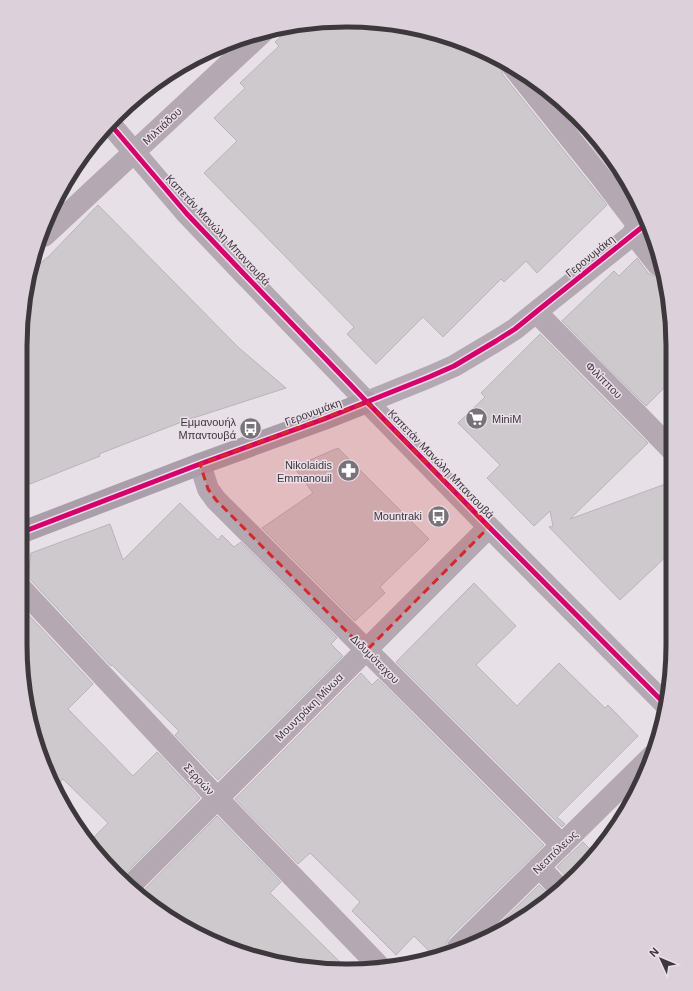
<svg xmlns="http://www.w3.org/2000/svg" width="693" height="991" font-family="Arial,sans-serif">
<rect width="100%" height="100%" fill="#e7e1e7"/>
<path fill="#cdc9cd" stroke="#b9b4b9" d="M 368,21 L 431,31 L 491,54 L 502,61 L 501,63 L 501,68 L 503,75 L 607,205 L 537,273 L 526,261 L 504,282 L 501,279 L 443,337 L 423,317 L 376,364 L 347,334 L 354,327 L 204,173 L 237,141 L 214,118 L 245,88 L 240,83 L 279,46 L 275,42 L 293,25 L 304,23 Z
M 546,88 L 592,131 L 627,184 L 624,187 Z
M 98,205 L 239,348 L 286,388 L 184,421 L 99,454 L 100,456 L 20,488 L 20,346 L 26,283 L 31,271 L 49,256 Z
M 637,258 L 648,273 L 653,276 L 659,277 L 662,276 L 670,304 L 671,381 L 646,406 L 562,321 L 614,271 L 619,276 Z
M 540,334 L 648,443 L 570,519 L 671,482 L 672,551 L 620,600 L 549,527 L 553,526 L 550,511 L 534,526 L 487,478 L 500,465 L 458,423 L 485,397 L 481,393 Z
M 338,448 L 429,539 L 380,587 L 385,593 L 355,621 L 262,528 L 313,493 L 294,467 Z
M 180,503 L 218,540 L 222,535 L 234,547 L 241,542 L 337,638 L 331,644 L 343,656 L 218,780 L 175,735 L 179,731 L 112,665 L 111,666 L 28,577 L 31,553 L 110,524 L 123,560 Z
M 474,583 L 516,626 L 476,665 L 517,706 L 559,663 L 605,708 L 608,705 L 638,736 L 557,817 L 565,824 L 562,827 L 396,662 Z
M 23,609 L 93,684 L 68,709 L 133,776 L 157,752 L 200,798 L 121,878 L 89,842 L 108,823 L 63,779 L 57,786 L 31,729 L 20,644 L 20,629 Z
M 361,673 L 372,685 L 378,679 L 544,845 L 449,938 L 446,944 L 446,951 L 433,955 L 414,936 L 396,955 L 352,911 L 360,902 L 310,853 L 298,864 L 235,799 Z
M 217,816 L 281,882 L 270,893 L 346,968 L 304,968 L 221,946 L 139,895 Z
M 583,842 L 595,854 L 570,881 L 557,867 Z
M 539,885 L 551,897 L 491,937 L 483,940 Z"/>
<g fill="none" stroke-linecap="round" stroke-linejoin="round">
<path stroke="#b4a9b3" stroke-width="22" d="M 513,67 L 601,177 L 640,228
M 111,125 L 187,214 L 244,274 L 367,402 L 489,527 L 666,705
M 633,233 L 658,265
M 44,236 L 263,32
M 536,312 L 636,413 L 671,449
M 367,402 L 429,377 L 454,366 L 496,341 L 515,329 L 536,312 L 646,224
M 200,464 L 208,489 L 216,500 L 562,845
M 20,587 L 218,799 L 381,968
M 539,867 L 561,890
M 129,887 L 489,527
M 458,947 L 652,756"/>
<path stroke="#aa9eaa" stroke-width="22" d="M 20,533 L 200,464 L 324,419 L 367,402"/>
<defs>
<path id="cycleway" d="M 111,125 L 187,214 L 244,274 L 367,402 L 489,527 L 666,705
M 20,533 L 200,464 L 324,419 L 429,377 L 454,366 L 496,341 L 515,329 L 536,312 L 646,224"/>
</defs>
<use href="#cycleway" stroke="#eadee9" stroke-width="8"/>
<use href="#cycleway" stroke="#d6006c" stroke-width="5"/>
</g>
<path fill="#d62828" fill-opacity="0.2" stroke="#d62828" stroke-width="3" stroke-dasharray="8 5" stroke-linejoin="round" d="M 367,402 L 489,527 L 366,651 L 216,500 L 208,489 L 200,464 Z"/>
<defs>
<symbol id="supermarket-disc" viewBox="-11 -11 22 22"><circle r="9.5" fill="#787378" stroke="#eadee9"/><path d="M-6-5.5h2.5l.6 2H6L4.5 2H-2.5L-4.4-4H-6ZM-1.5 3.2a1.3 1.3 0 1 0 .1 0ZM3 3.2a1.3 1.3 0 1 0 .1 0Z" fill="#fff"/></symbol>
<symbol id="bus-disc" viewBox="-11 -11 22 22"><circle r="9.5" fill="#787378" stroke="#eadee9"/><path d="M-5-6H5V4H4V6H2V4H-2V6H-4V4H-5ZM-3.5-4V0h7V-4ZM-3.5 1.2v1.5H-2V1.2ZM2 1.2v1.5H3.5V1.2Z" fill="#fff"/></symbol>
<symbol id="pharmacy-disc" viewBox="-11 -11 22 22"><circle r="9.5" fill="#787378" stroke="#eadee9"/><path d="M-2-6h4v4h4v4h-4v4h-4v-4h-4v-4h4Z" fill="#fff"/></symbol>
</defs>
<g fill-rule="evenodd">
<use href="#supermarket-disc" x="464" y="406" width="25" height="25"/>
<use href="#bus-disc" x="238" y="416" width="25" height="25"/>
<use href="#pharmacy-disc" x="336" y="458" width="25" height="25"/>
<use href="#bus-disc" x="426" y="504" width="25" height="25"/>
</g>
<g text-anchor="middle" stroke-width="3" stroke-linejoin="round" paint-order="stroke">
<g font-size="11" fill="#3d383c" stroke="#eadee9">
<text transform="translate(162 126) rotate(-43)" y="4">Μιλτιάδου</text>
<text transform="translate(218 230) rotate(47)" y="4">Καπετάν Μανώλη Μπαντουβά</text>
<text transform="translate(590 256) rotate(-39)" y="4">Γερονυμάκη</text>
<text transform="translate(604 380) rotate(45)" y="4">Φιλίππου</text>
<text transform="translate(313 412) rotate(-20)" y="4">Γερονυμάκη</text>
<text transform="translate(441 464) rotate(46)" y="4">Καπετάν Μανώλη Μπαντουβά</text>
<text transform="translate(375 659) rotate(45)" y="4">Διδυμότειχου</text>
<text transform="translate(309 707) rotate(-45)" y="4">Μουντράκη Μίνωα</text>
<text transform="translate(199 779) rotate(47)" y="4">Σερρών</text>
<text transform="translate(555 852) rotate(-44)" y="4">Νεαπόλεως</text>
</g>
<g font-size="11" fill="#3d383c" stroke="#eadee9" text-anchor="end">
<text x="492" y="423" text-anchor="start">MiniM</text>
<text x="236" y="426">Εμμανουήλ<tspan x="236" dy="13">Μπαντουβά</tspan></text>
<text x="332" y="469">Nikolaidis<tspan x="332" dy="13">Emmanouil</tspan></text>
<text x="422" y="520">Mountraki</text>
</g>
</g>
<path d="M0 0H693V991H0ZM346 27H347A319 319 0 0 1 666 346V645A319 319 0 0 1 347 964H346A319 319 0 0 1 27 645V346A319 319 0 0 1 346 27Z" fill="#dcd1db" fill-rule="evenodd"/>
<path fill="none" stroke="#3d383c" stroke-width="5" d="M346 27H347A319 319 0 0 1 666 346V645A319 319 0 0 1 347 964H346A319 319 0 0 1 27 645V346A319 319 0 0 1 346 27Z"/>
<g transform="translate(661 959) rotate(314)" stroke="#eadee9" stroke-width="3" paint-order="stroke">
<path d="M0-3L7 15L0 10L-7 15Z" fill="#3d383c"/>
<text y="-6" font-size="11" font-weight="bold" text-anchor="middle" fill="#3d383c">N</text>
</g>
</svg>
